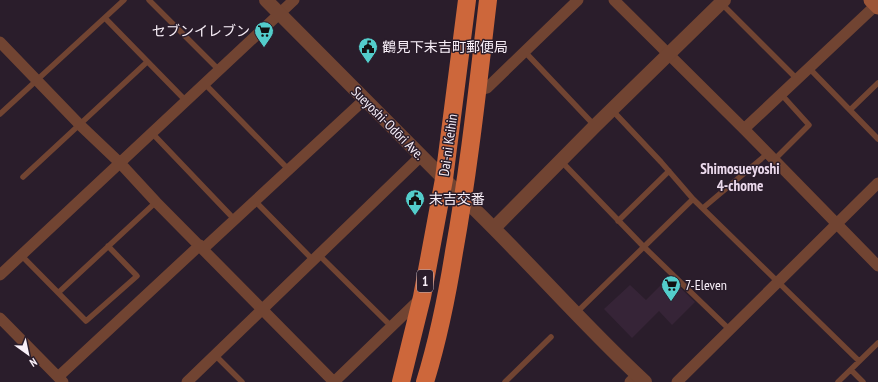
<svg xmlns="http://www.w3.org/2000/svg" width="878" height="382" font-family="'PT Sans Narrow','Noto Sans JP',sans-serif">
<rect width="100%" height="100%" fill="#2a1d2b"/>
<path fill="#362437" d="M 669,277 L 695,302 L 672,325 L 659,311 L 632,338 L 604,309 L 630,285 L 646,300 Z"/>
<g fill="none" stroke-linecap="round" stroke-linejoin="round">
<path stroke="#714432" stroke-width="5.5" d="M 149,0 L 219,70
M 721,3 L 797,79
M 105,18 L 186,101
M 525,52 L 595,126
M 809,68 L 878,139
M 205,84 L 288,169
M 612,110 L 661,162 L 693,199 L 859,361
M 850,110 L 878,83
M 0,114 L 124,0
M 152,133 L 234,219
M 774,160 L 809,125 L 781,94
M 561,161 L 643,246 L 730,330
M 23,177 L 147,62
M 254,200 L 313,260
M 703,208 L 767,154
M 618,221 L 669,171
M 318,254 L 392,327
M 21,255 L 86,321 L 137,276 L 108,246
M 59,292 L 156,202
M 576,313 L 693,199
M 215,355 L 242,382
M 851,370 L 863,382
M 505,382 L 551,337
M 838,382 L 878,343"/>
<path stroke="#714432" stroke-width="11" d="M 614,0 L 744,129 L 878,266
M 0,42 L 80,125 L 120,163 L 156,202 L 334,382
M 477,91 L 487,88 L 578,0
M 744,129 L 876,5
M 204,248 L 365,99
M 0,275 L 294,0
M 0,318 L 63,382
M 58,377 L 200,245
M 187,382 L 421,156
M 334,382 L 420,299
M 630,382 L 637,375
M 677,382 L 878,183"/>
<path stroke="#714432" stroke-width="14" d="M 266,0 L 464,199 C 526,258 582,324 645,382
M 494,228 L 595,126 L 724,0"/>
<path stroke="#9c5537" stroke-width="15" d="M 871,0 L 878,7"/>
<path stroke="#cd673b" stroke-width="18" d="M 401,382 L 422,297 L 444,179 L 467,0
M 425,382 C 438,340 447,296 454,252 C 469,169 478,84 488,0"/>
</g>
<defs>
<symbol id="supermarket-pin" viewBox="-11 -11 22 30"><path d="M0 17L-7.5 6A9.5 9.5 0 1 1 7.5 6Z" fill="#53cdcb" stroke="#2a1d2b"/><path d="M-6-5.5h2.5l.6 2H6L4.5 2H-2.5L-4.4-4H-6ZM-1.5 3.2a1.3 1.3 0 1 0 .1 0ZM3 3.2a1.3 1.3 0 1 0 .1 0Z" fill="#111"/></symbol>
<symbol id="civic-pin" viewBox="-11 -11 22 30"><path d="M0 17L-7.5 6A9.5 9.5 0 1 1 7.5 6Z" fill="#53cdcb" stroke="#2a1d2b"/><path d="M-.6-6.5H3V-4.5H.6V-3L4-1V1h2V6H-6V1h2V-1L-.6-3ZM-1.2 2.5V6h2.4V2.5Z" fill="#111"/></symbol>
</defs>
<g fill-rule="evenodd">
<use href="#supermarket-pin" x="253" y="20" width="22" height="30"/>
<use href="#civic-pin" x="357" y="36" width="22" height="30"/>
<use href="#civic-pin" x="404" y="188" width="22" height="30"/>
<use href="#supermarket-pin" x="660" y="274" width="22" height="30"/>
</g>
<g text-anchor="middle" stroke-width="3" stroke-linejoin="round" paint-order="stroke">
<rect fill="#2a1d2b" stroke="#bbb1bb" stroke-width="1" x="417" y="270" width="16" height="22" rx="3"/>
<g font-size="13" font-weight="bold" fill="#f9f0f9">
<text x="425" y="286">1</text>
</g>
<g font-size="14" fill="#f9f0f9" stroke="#2a1d2b" text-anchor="start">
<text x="250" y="36" text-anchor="end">セブンイレブン</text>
<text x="382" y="52">鶴見下末吉町郵便局</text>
<text x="429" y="204">末吉交番</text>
<text x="685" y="290">7-Eleven</text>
</g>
<g font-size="14" fill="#f9f0f9" stroke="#2a1d2b">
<text transform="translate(388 123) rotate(45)" y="5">Sueyoshi-Odōri Ave.</text>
<text transform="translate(448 145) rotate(-82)" y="5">Dai-ni Keihin</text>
</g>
<g font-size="15" font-weight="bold" fill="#ecdaed" stroke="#2a1d2b">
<text x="740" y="174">Shimosueyoshi<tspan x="740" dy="17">4-chome</tspan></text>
</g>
</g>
<g transform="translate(28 354) rotate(147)" stroke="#2a1d2b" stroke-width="3" paint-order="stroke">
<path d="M0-3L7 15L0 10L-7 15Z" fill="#f9f0f9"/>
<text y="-6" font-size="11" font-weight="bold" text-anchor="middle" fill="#f9f0f9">N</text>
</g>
</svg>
